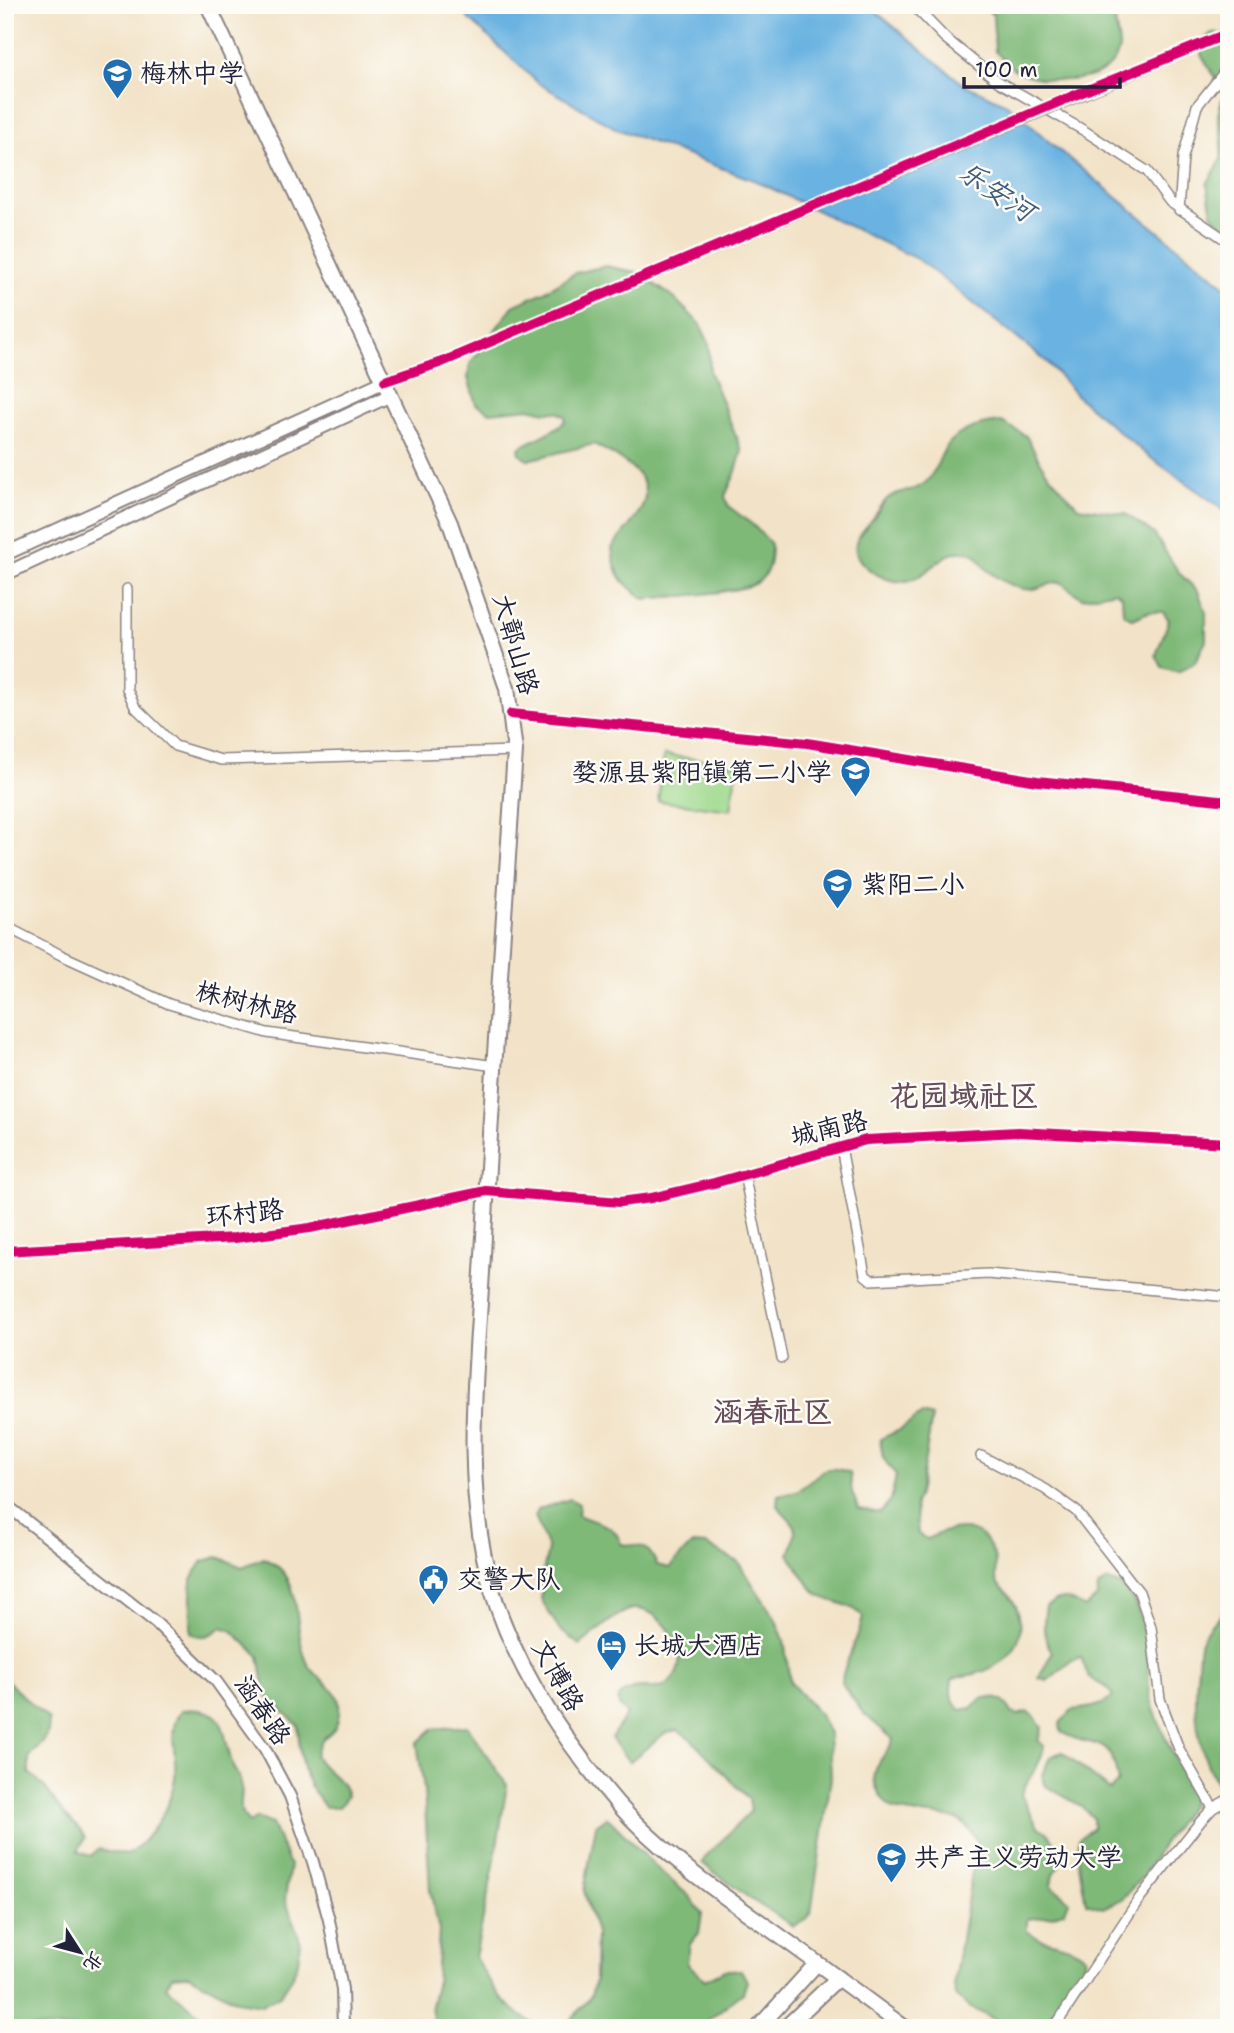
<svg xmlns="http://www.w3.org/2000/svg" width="1234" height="2033" font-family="'Shantell Sans','LXGW WenKai TC',sans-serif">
<rect width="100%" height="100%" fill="#fdfcf7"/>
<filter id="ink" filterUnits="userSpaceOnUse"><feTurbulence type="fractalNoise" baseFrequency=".0143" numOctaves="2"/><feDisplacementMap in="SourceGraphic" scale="14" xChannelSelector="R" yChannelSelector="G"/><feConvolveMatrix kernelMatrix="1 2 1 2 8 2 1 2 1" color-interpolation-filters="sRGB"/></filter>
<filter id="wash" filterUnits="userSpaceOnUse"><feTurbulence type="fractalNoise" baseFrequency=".00686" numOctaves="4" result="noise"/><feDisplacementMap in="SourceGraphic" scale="28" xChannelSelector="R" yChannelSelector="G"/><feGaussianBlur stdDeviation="1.57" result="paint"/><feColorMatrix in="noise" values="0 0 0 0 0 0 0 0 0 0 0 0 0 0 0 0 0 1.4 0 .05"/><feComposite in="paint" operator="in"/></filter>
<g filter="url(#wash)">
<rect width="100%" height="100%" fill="#f2e3c8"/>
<path fill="#9fd98d" stroke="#607e64" stroke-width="2" d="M 664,755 L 737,764 L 731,810 L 658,801 Z"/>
<path fill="#7fb978" stroke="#506e5a" stroke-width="2" d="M 981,5 L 1113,5 C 1113,15 1120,43 1119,48 C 1113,88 1041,85 1015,70 C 1008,65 1001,57 995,51 L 993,15 Z
M 1212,33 L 1229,35 L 1229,232 L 1212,214 L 1207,184 L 1221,160 L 1222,139 L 1218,115 L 1224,93 L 1201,54 L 1203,40 Z
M 605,266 L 636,272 L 672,296 L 700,324 L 709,343 L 710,373 L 742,451 L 735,474 L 725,496 L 728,506 L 753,525 L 771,544 C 771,558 770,575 756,583 C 735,594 671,596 645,599 C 623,584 615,576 612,548 C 620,536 632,525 639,512 C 661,477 619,458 594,444 L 528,460 L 520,454 L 519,448 C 535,438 552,434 565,421 L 565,416 L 557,412 L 546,412 L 529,408 L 490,412 L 476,404 L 468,378 L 470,364 L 513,306 L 544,292 L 575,273 Z
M 1002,422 L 1026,436 L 1045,470 L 1078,507 L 1126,514 L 1154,534 L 1180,574 L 1198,591 L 1206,612 L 1206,641 L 1195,662 L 1178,672 L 1162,667 L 1156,655 L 1169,620 L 1163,612 L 1148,612 L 1133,619 L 1123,613 L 1122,596 L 1115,591 L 1082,598 L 1060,582 C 1051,583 1043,587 1034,589 C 1019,592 997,579 986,569 C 980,563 979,554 968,552 C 936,546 926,593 887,579 C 871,573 848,558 858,538 C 861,532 867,526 871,521 C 877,514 881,505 887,499 C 897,489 914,493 925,483 C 933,475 937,466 941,456 C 952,431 977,424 1002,422 Z
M 922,1414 L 932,1417 L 919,1494 L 915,1504 L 918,1534 L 927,1539 C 956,1524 985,1522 995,1560 C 996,1566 994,1576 997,1582 C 998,1586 1005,1590 1008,1594 C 1021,1609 1025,1631 1014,1649 C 1007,1660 990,1670 978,1673 C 969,1676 961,1675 952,1680 C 950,1693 950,1701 961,1710 L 971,1708 L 983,1697 C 997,1697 1006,1700 1012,1713 L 1018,1715 L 1027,1712 L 1035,1717 L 1042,1728 L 1038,1741 L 1044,1746 C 1042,1764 1027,1778 1021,1795 L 1038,1827 L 1047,1832 L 1058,1848 L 1059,1866 L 1053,1874 L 1051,1885 L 1069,1901 L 1065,1911 L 1052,1916 L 1027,1919 L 1027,1931 C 1048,1947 1066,1939 1086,1957 L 1083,1975 L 1058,2009 L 1044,2020 L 1006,2025 L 971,2008 L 955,1996 L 954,1982 L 977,1842 C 972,1831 966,1822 955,1819 C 937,1813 911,1816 895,1809 C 883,1804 872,1785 875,1773 C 877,1759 890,1752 893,1739 L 863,1713 L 841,1682 C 846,1659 858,1640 863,1617 C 853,1603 832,1604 819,1595 C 807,1586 797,1566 789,1554 C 800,1528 796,1525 777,1506 L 778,1495 C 785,1493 795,1493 800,1489 C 821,1476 820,1461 850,1473 L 852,1493 L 859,1509 L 880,1513 L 891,1501 L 896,1475 L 883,1458 L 880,1439 L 900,1430 Z
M 570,1499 L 579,1504 L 578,1515 C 596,1524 615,1522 621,1544 C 643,1547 647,1543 657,1565 L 669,1568 L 692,1544 L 706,1545 L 738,1562 L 775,1618 L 784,1640 L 790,1682 L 820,1715 L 829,1734 L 831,1778 L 811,1913 L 805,1921 L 793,1926 L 752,1900 L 702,1863 L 707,1855 L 751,1811 L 749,1799 L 692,1740 L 678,1730 L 665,1733 L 629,1762 L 611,1738 L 627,1714 L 619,1706 L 618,1697 C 639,1679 657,1697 672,1680 C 694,1656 663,1607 634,1609 C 619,1610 593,1635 580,1645 L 560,1630 L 541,1600 L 542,1577 L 548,1549 L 535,1516 L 539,1509 Z
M 218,1557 L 242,1567 L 264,1558 C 308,1578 290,1624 307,1662 C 314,1678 337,1686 339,1703 C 340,1713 338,1727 330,1733 C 325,1738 326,1735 322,1740 C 319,1744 317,1750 315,1755 C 324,1774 342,1775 347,1796 L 339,1807 L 325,1807 C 301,1777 300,1763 298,1725 L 266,1696 L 259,1656 L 231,1630 L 222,1627 C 212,1635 202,1640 191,1633 L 191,1579 L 203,1561 Z
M 1108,1581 C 1140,1587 1145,1634 1148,1662 C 1149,1674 1148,1688 1151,1699 C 1161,1734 1179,1766 1195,1798 L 1164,1842 L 1143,1876 L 1122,1899 L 1103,1908 L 1086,1903 L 1078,1859 L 1079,1838 L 1093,1828 L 1093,1818 L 1081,1806 L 1046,1786 L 1042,1775 L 1050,1757 L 1062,1752 L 1110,1790 L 1118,1782 C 1110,1730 1094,1752 1061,1732 L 1060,1723 L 1072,1710 C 1087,1708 1103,1708 1113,1695 L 1104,1686 L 1089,1678 L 1081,1657 L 1072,1660 L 1047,1681 L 1039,1678 L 1052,1652 C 1042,1636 1043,1624 1046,1606 C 1064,1595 1069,1598 1085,1608 L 1097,1597 L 1098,1587 Z
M 1229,1607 L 1229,1785 L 1219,1787 C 1196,1752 1193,1709 1198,1667 C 1199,1659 1198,1648 1201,1641 C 1207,1627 1218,1617 1229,1607 Z
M 5,1677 C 19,1696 33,1703 49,1720 C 49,1739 43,1743 29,1756 L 29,1773 C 48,1786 52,1800 66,1816 C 74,1824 80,1828 85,1838 L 78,1851 L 90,1856 L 99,1849 L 127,1855 C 150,1840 171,1807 175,1778 C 178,1753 166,1732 181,1710 C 229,1705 221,1730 232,1763 C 234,1771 242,1780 242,1788 C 242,1804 236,1809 249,1823 L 257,1818 L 272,1824 L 290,1865 L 285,1899 L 300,1940 L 298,1963 L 291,1979 L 281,1994 L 262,2005 L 237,2001 L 188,1975 L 172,1976 L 166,1987 L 197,2012 L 210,2028 L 5,2028 Z
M 467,1726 L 507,1785 L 493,1870 L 475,1957 C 494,1992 506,2010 543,2028 L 434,2028 L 431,2005 L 436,1986 L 439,1930 L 430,1890 L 424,1788 L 417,1743 L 432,1729 Z
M 607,1817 L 658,1869 L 689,1896 L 702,1913 L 699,1933 L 690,1944 L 687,1963 L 705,1980 L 725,1970 L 741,1970 L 747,1981 L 743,1993 L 709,2019 L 702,2028 L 564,2028 L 591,1996 L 595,1980 L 596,1933 L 584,1891 L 596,1825 Z"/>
<path fill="#69b2e1" stroke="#466a8e" stroke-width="2" d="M 454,5 L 868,5 L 963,84 L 1007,104 L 1055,147 L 1229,289 L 1229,513 L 1148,456 L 1079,398 L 1047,362 L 919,260 L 756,181 L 617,129 L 538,83 Z"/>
</g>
<g filter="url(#ink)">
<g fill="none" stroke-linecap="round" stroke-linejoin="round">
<defs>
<path id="minor" d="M 913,5 L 945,38 L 999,82 L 1083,130 L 1147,171 L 1170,202 L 1229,242
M 1179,210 L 1183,157 L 1197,106 L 1229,66
M 127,589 L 127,689 L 135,707 L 175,746 L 221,760 L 515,751
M 5,926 L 61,955 L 169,1004 L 267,1033 L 495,1066
M 841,1147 L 865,1275 L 871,1280 L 988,1274 L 1229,1297
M 744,1174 L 782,1358
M 981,1456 L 1045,1489 L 1076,1511 L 1139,1592 L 1151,1627 L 1160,1699 L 1179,1749 L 1213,1808
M 1054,2028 L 1139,1899 L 1200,1822 L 1213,1808 L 1229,1799"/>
<path id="tertiary" d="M 1141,69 L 1229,33
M 385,381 L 442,362 L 675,264
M 511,714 L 807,743 L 1037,781 L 1229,801
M 5,1251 L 235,1238 L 310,1228 L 486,1191 L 620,1202 L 651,1198 L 714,1183 L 866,1140 L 1018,1132 L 1229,1143
M 5,1504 L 155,1622 L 216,1681 L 265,1749 L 290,1796 L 313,1862 L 329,1920 L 342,1989 L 343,2028"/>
<path id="secondary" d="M 5,554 L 385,381
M 5,574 L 391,395"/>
<path id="primary" d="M 208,5 L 450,523 L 507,688 L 515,751 C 504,919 492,1087 483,1255 C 477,1366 461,1482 492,1590 C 516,1670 563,1740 617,1803 C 659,1851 711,1887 763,1924 C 811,1958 858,1993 905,2028
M 758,2028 L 817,1963
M 785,2028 L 838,1978"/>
</defs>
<use href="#minor" stroke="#8a8282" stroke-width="12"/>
<use href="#tertiary" stroke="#8a8282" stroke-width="14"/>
<use href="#secondary" stroke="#8a8282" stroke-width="16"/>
<use href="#primary" stroke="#8a8282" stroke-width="18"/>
<use href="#minor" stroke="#fff" stroke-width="9"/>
<use href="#tertiary" stroke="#fff" stroke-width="10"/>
<use href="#secondary" stroke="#fff" stroke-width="12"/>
<use href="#primary" stroke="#fff" stroke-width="14"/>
<defs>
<path id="tertiary-bridge" d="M 675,264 L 1141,69"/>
</defs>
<use href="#tertiary-bridge" stroke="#8a8282" stroke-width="14" stroke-linecap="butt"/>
<use href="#tertiary-bridge" stroke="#fff" stroke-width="10"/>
<defs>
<path id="cycleway" d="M 385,381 L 442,362 L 1080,93 L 1229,33
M 511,714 L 807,743 L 1037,781 L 1229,801
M 5,1251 L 235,1238 L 310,1228 L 486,1191 L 620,1202 L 651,1198 L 714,1183 L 866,1140 L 1018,1132 L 1229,1143"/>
</defs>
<use href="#cycleway" stroke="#fdfcf7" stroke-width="15"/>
<use href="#cycleway" stroke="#d6006c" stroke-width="10"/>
</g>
</g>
<defs>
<symbol id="school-pin" viewBox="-11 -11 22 30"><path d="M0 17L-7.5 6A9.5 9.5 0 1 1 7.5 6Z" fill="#1f6fb2" stroke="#fdfcf7"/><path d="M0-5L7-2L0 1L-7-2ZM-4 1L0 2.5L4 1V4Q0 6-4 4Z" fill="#fff"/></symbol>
<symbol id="civic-pin" viewBox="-11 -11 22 30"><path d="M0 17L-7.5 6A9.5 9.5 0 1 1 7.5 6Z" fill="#1f6fb2" stroke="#fdfcf7"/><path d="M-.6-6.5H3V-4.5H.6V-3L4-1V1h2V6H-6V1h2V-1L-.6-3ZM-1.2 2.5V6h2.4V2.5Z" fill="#fff"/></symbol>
<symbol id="hotel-pin" viewBox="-11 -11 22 30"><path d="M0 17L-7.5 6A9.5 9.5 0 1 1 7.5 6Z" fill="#1f6fb2" stroke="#fdfcf7"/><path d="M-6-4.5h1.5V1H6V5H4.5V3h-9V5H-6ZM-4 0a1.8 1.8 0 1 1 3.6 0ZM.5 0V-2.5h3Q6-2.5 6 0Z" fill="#fff"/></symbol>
<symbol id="university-pin" viewBox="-11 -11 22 30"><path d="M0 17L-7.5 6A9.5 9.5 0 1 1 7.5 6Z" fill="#1f6fb2" stroke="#fdfcf7"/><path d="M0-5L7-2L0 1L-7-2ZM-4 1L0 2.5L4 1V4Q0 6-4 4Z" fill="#fff"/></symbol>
</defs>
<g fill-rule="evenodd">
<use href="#school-pin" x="100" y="56" width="35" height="47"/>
<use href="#school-pin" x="838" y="754" width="35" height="47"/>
<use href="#school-pin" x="820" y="866" width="35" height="47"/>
<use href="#civic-pin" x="416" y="1562" width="35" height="47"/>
<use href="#hotel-pin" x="594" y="1628" width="35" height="47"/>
<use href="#university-pin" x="874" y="1840" width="35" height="47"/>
</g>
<g text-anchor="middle" stroke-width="5" stroke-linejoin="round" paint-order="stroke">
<g font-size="26" fill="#22223b" stroke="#fdfcf7" text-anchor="start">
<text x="140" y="82">梅林中学</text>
<text x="832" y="781" text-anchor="end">婺源县紫阳镇第二小学</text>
<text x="861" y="893">紫阳二小</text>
<text x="457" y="1588">交警大队</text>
<text x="634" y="1654">长城大酒店</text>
<text x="914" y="1866">共产主义劳动大学</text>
</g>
<g font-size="26" fill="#22223b" stroke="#fdfcf7">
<text transform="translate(516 644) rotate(74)" y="9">大鄣山路</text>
<text transform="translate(247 1002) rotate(14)" y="9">株树林路</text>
<text transform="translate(829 1128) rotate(-13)" y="9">城南路</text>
<text transform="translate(245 1213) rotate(-6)" y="9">环村路</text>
<text transform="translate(558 1675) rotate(61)" y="9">文博路</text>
<text transform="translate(263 1710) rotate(56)" y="9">涵春路</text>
</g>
<g font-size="28" font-style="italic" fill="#3e5c7d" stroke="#fdfcf7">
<text transform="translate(997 191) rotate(34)" y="10">乐安河</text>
</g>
<g font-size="30" font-weight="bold" fill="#674d5b" stroke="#fdfcf7">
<text x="964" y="1106">花园域社区</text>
<text x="773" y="1422">涵春社区</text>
</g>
</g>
<rect width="1234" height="2033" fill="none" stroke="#fdfcf7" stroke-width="28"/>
<g transform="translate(80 1952) rotate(126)" stroke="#fdfcf7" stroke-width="5" paint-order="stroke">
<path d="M0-5L12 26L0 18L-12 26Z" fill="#22223b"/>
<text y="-10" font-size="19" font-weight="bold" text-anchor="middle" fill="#22223b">北</text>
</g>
<path d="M964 77v10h156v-10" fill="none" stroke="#22223b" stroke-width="3.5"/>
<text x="975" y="77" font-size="21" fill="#22223b" stroke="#fdfcf7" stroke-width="5" paint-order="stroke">100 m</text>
</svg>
